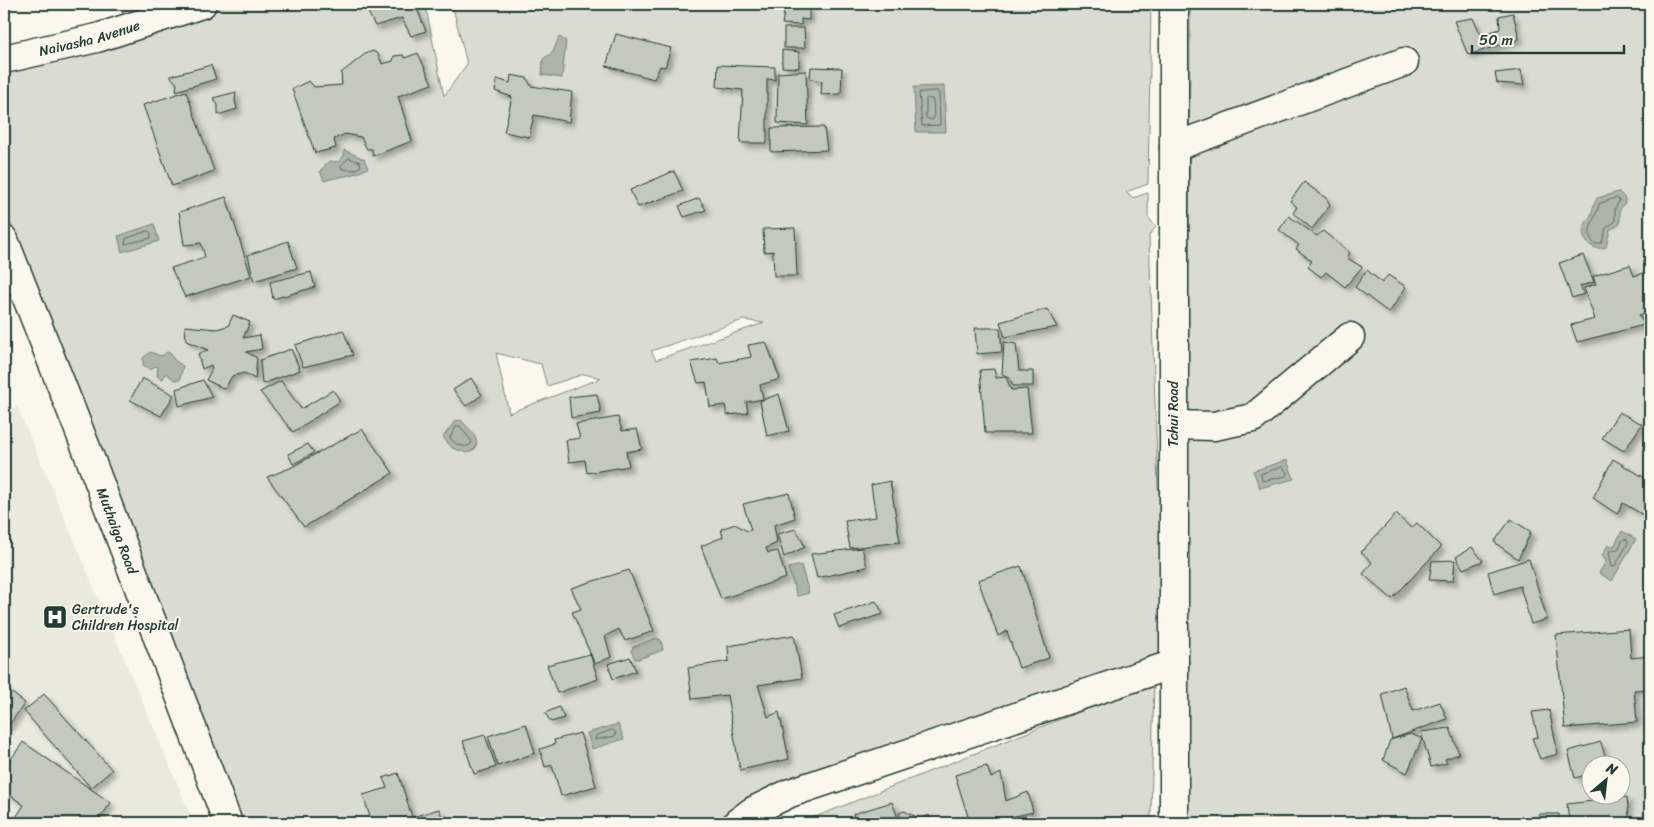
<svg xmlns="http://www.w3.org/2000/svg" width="1654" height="827" font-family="Sriracha,sans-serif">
<defs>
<filter id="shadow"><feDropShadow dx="4.5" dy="4.5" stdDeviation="2.5" flood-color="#0004"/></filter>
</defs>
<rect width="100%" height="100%" fill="#fbf7ec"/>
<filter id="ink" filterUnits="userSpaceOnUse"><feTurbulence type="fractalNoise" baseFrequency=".02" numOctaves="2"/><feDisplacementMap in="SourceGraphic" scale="10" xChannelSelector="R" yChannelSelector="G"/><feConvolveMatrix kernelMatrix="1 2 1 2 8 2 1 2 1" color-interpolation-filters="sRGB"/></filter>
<g filter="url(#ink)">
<path fill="#eae9de" d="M 17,406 L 194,823 L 4,823 L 4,412 Z"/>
<path fill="#dbdcd1" stroke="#7d8c82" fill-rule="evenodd" d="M 129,4 L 425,4 L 444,96 L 467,64 L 452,4 L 1151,4 L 1148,184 L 1126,192 L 1132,198 L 1148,193 L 1148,217 L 1156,227 L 1149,235 L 1158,489 L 1188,516 L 1190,4 L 1650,4 L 1650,823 L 1187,823 L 1188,547 L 1163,656 L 728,823 L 242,823 L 4,207 L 4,68 L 103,39 ZM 743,320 L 764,323 L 656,360 L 651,351 ZM 496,353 L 541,364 L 547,386 L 584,374 L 601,378 L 509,413 ZM 1592,764 L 1622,764 L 1622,794 L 1592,794 Z
M 1154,682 L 1151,815 L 1147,823 L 800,823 Z"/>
<path fill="#adb4aa" stroke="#74847b" d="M 559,37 L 566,41 L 562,78 L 542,75 L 543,59 L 553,52 Z
M 944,86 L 946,132 L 916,132 L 914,87 Z
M 344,150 L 364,159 L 368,168 C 354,176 340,176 324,181 L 320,171 L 329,161 L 338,162 L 344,156 Z
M 1619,192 L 1625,198 L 1625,203 L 1620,209 L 1620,224 L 1610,230 L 1606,247 C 1592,253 1578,238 1585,224 C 1586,221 1589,220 1590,217 C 1593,211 1593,204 1597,198 Z
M 154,224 L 159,241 L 122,252 L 118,236 Z
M 150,352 L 162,356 L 167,352 L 171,354 L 174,360 L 183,366 L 180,380 L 174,380 L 166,373 L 163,379 L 157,376 L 158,367 L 155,366 L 151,370 L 143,365 L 143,358 Z
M 461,420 L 474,434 L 477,442 L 475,449 L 467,453 L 452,448 L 443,437 L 455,421 Z
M 1287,460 L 1294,479 L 1260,488 L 1253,471 Z
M 1622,531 L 1636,539 L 1612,581 L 1599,573 L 1606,561 L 1602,556 L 1608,545 L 1614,546 Z
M 801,565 L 809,593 L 797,596 L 788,568 Z
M 656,638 L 661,640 L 663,650 L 639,659 L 635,659 L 631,651 L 633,647 Z
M 618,724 L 624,739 L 592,749 L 587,733 Z"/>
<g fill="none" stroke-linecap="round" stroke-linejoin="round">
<path stroke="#586d63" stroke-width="1" d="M 937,91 L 939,93 L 940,125 L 922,126 L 919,93 Z
M 928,98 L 933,100 L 934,118 L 932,120 L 926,118 L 926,100 Z
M 349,158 L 360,162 L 361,166 L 354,170 L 342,169 L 341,166 Z
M 1616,198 L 1620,200 L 1615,208 L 1615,222 L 1606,228 L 1602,243 L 1595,244 C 1582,232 1597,218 1599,204 Z
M 148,231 L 151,233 L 151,238 L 125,244 L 126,239 Z
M 457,426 L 460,426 L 472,442 L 470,445 C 463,449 455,444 450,438 Z
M 1283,467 L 1287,473 L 1286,476 L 1262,481 L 1261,474 Z
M 1623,540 L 1627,539 L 1628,543 L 1615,566 L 1612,567 L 1609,552 L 1618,549 Z
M 613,730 L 616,733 L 615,736 L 595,740 L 596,736 Z"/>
</g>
<path fill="#c4c9be" stroke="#1f3d34" filter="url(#shadow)" d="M 395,4 L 415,4 L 426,31 L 411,36 L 402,18 L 375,26 L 367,10 Z
M 785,6 L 809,7 L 809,20 L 801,19 L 801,25 L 782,24 Z
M 1513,13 L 1519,39 L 1468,55 L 1454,21 L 1473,18 L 1481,35 L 1500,29 L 1499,16 Z
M 784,28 L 804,28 L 805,48 L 784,48 Z
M 616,34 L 671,48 L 665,67 L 660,66 L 654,79 L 606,66 Z
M 782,50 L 799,52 L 799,68 L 782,67 Z
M 373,51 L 378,54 L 382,64 L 393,61 L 394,56 L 403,55 L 405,58 L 418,53 L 432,84 L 398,96 L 412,141 L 373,156 L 372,149 L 367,149 L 361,137 L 345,134 L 334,139 L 336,148 L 315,153 L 292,89 L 309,81 L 314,87 L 342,85 L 341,73 L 365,54 Z
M 211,65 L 216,79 L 176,91 L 177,84 L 170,76 Z
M 718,65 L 775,67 L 775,80 L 767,79 L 767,143 L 740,143 L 743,90 L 717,87 Z
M 811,67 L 842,68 L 841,94 L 821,95 L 822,81 L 810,79 Z
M 1521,70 L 1524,85 L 1497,83 L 1495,73 Z
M 806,71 L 808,125 L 777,123 L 778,73 Z
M 511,75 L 527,78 L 531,86 L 572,92 L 569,122 L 534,115 L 529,137 L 504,132 L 512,97 L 495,91 L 497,79 L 510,83 Z
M 186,91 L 214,171 L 172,186 L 143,105 Z
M 236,92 L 235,101 L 237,109 L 218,115 L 218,105 L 213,98 Z
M 824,127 L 827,150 L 771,152 L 771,128 Z
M 674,171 L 683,191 L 638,207 L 630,190 Z
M 1304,182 L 1327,199 L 1330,205 L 1312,229 L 1293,213 L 1297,207 L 1290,201 Z
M 226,197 L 251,276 L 185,297 L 171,268 L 205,257 L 201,243 L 184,245 L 179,212 Z
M 699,198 L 706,210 L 684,217 L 679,206 Z
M 1289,216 L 1317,236 L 1323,231 L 1350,253 L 1347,258 L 1362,267 L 1345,287 L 1326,272 L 1321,277 L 1308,267 L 1312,261 L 1296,249 L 1299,245 L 1279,230 Z
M 795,228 L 797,276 L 774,276 L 773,251 L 764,252 L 763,229 Z
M 288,241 L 297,268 L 254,281 L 248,255 Z
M 1583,255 L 1594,282 L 1580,286 L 1584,294 L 1572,298 L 1559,263 Z
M 1630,265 L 1634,276 L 1650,271 L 1650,312 L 1639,315 L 1644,325 L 1577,342 L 1571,325 L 1595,319 L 1584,288 L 1596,284 L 1593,276 Z
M 1367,270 L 1382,283 L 1388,275 L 1406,287 L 1389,313 L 1355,287 Z
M 311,272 L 315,287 L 273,299 L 270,282 Z
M 1047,309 L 1057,327 L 1005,337 L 1000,322 Z
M 233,315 L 250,322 L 243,338 L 260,335 L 262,349 L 246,352 L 257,358 L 255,379 L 244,373 L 232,376 L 225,389 L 206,380 L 212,369 L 211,365 L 202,369 L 198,354 L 208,350 L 186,341 L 185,326 L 216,329 L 228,326 Z
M 975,328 L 1000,328 L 1002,352 L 977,354 Z
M 343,330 L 353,355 L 303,367 L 295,345 Z
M 766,342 L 780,379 L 760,385 L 763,399 L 746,402 L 748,413 L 727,415 L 725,405 L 710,407 L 706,382 L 698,383 L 691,362 L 717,358 L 719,363 L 751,357 L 748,345 Z
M 1004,342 L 1016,344 L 1019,371 L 1033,371 L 1033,386 L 1013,386 L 1009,377 L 1002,374 Z
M 291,349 L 300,370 L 262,384 L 260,360 Z
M 994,369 L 996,378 L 1006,377 L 1011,390 L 1027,389 L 1032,433 L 985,433 L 980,370 Z
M 142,378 L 174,395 L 161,416 L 130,400 Z
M 471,378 L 482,395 L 466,406 L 453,390 Z
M 203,380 L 212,397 L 179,406 L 176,389 Z
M 281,381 L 301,409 L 333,390 L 339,399 L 339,402 L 293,432 L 260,392 Z
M 597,394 L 601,413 L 571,418 L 569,397 Z
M 779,394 L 789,431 L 767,436 L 760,401 Z
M 1619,412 L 1642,424 L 1624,451 L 1602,438 Z
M 618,417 L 622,431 L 637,429 L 642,449 L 626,452 L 629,466 L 587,473 L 585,460 L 569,462 L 566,440 L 580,438 L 576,424 Z
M 362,429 L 393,473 L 304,527 L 267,477 L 290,468 Z
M 308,444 L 314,453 L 293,464 L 288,454 Z
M 1613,459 L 1650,481 L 1650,519 L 1623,503 L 1617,514 L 1593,498 Z
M 890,481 L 900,542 L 850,548 L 845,521 L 876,517 L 871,485 Z
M 789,493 L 795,518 L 774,525 L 777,543 L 766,548 L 768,553 L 778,551 L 786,578 L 721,599 L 701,546 L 723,537 L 721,529 L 735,524 L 747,531 L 751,530 L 743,504 Z
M 1396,514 L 1411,528 L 1417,523 L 1441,547 L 1392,599 L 1363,574 L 1372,562 L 1361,552 Z
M 1511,519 L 1531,532 L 1518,559 L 1494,542 Z
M 796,529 L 805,547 L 784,557 L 777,534 Z
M 1472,547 L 1483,561 L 1463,569 L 1456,557 Z
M 862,548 L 867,567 L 817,578 L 811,554 Z
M 1529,559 L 1547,619 L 1531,624 L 1520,586 L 1494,594 L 1488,572 Z
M 1455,560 L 1453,581 L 1429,580 L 1432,561 Z
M 1021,566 L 1049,658 L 1019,668 L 1007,631 L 998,636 L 978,580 Z
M 629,570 L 654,631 L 625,641 L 619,629 L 605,636 L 611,657 L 595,664 L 572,612 L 581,609 L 571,588 Z
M 876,601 L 883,614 L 839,628 L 834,615 Z
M 1629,629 L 1631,658 L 1650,656 L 1650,689 L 1634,690 L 1637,722 L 1565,728 L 1556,635 Z
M 794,635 L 802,678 L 758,685 L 768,717 L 779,712 L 789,759 L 740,770 L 727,695 L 692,699 L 688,668 L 729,661 L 728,646 Z
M 590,654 L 598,679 L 557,693 L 547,665 Z
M 630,657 L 636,671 L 613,679 L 608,664 Z
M 1404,686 L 1413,711 L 1440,702 L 1447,719 L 1392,739 L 1382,694 Z
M 4,687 L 25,703 L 4,732 Z
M 44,694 L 112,770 L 91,788 L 24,711 Z
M 559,707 L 564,718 L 551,722 L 545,713 Z
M 1549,710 L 1558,754 L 1540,759 L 1532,738 L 1538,737 L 1532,712 Z
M 526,724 L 535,753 L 498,766 L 488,736 Z
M 1450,728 L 1459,754 L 1445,759 L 1447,763 L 1431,767 L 1421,732 Z
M 580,733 L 596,786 L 561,796 L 552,765 L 545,767 L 540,749 L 555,744 L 554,740 Z
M 1411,734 L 1422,739 L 1407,773 L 1383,760 L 1390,740 Z
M 485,735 L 496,767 L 474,774 L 463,741 Z
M 23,742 L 111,803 L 96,823 L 12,823 L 24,805 L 4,791 L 4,769 Z
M 1601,742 L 1607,764 L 1592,764 L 1592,773 L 1575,778 L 1568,751 Z
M 987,766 L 991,778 L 1001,773 L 1006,801 L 1028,792 L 1033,812 L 984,823 L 970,823 L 955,775 Z
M 398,773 L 412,817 L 439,809 L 444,823 L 396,823 L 394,819 L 372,823 L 363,795 L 387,788 L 383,778 Z
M 1627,797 L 1629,818 L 1569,823 L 1567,804 Z
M 892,802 L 900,823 L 856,823 L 853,814 Z
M 904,811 L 921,819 L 929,815 L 931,823 L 903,823 L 899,813 Z
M 1538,814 L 1559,814 L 1559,823 L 1539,823 Z"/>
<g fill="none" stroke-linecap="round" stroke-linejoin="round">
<defs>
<g id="minor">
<path id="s1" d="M 4,59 L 97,38 L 202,4"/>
<path d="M 1174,147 L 1404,62"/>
<path d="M 1174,425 L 1214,426 L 1253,418 L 1350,337"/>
<path d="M 737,823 L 753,811 L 790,793 L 1174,664"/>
<path d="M 1174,823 L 1174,4"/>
</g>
<g id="major">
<path id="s2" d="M 4,240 L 85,445 L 228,823"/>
</g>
</defs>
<use href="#minor" stroke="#1f3d34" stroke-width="31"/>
<use href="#major" stroke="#1f3d34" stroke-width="31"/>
<use href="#minor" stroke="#fbf7ec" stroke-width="28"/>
<use href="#major" stroke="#fbf7ec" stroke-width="28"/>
</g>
</g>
<defs>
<symbol id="hospital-square" viewBox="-11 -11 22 22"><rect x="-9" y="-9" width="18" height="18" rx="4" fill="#1f3d34" stroke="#fbf7ec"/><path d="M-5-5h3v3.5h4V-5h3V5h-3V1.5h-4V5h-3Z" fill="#fff"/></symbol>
</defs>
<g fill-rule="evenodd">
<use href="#hospital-square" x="41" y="603" width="28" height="28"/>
</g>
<g text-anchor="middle" stroke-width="4" stroke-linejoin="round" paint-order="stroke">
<g font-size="14" fill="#1f3d34" stroke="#fbf7ec">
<text dy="5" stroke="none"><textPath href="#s1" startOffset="88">Naivasha Avenue</textPath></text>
<text transform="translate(1173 414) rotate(-90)" y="5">Tchui Road</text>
<text dy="5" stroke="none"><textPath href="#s2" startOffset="312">Muthaiga Road</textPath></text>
</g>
<g font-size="14" fill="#1f3d34" stroke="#fbf7ec" text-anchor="start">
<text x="72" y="614">Gertrude's<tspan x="72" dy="16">Children Hospital</tspan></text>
</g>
</g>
<rect width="1654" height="827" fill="none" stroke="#fbf7ec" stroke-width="20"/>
<rect x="10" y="10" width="1634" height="807" fill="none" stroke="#1f3d34" stroke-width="2" filter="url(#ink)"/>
<g transform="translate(1606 780) rotate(28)"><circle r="24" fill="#fbf7ec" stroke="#a3ada2"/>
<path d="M0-4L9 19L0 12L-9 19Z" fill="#1f3d34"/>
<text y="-8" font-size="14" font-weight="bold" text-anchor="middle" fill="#1f3d34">N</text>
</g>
<path d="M1472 45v8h152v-8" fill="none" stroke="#1f3d34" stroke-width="2.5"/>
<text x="1479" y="45" font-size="15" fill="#1f3d34" stroke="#fbf7ec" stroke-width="4" paint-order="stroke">50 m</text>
</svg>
